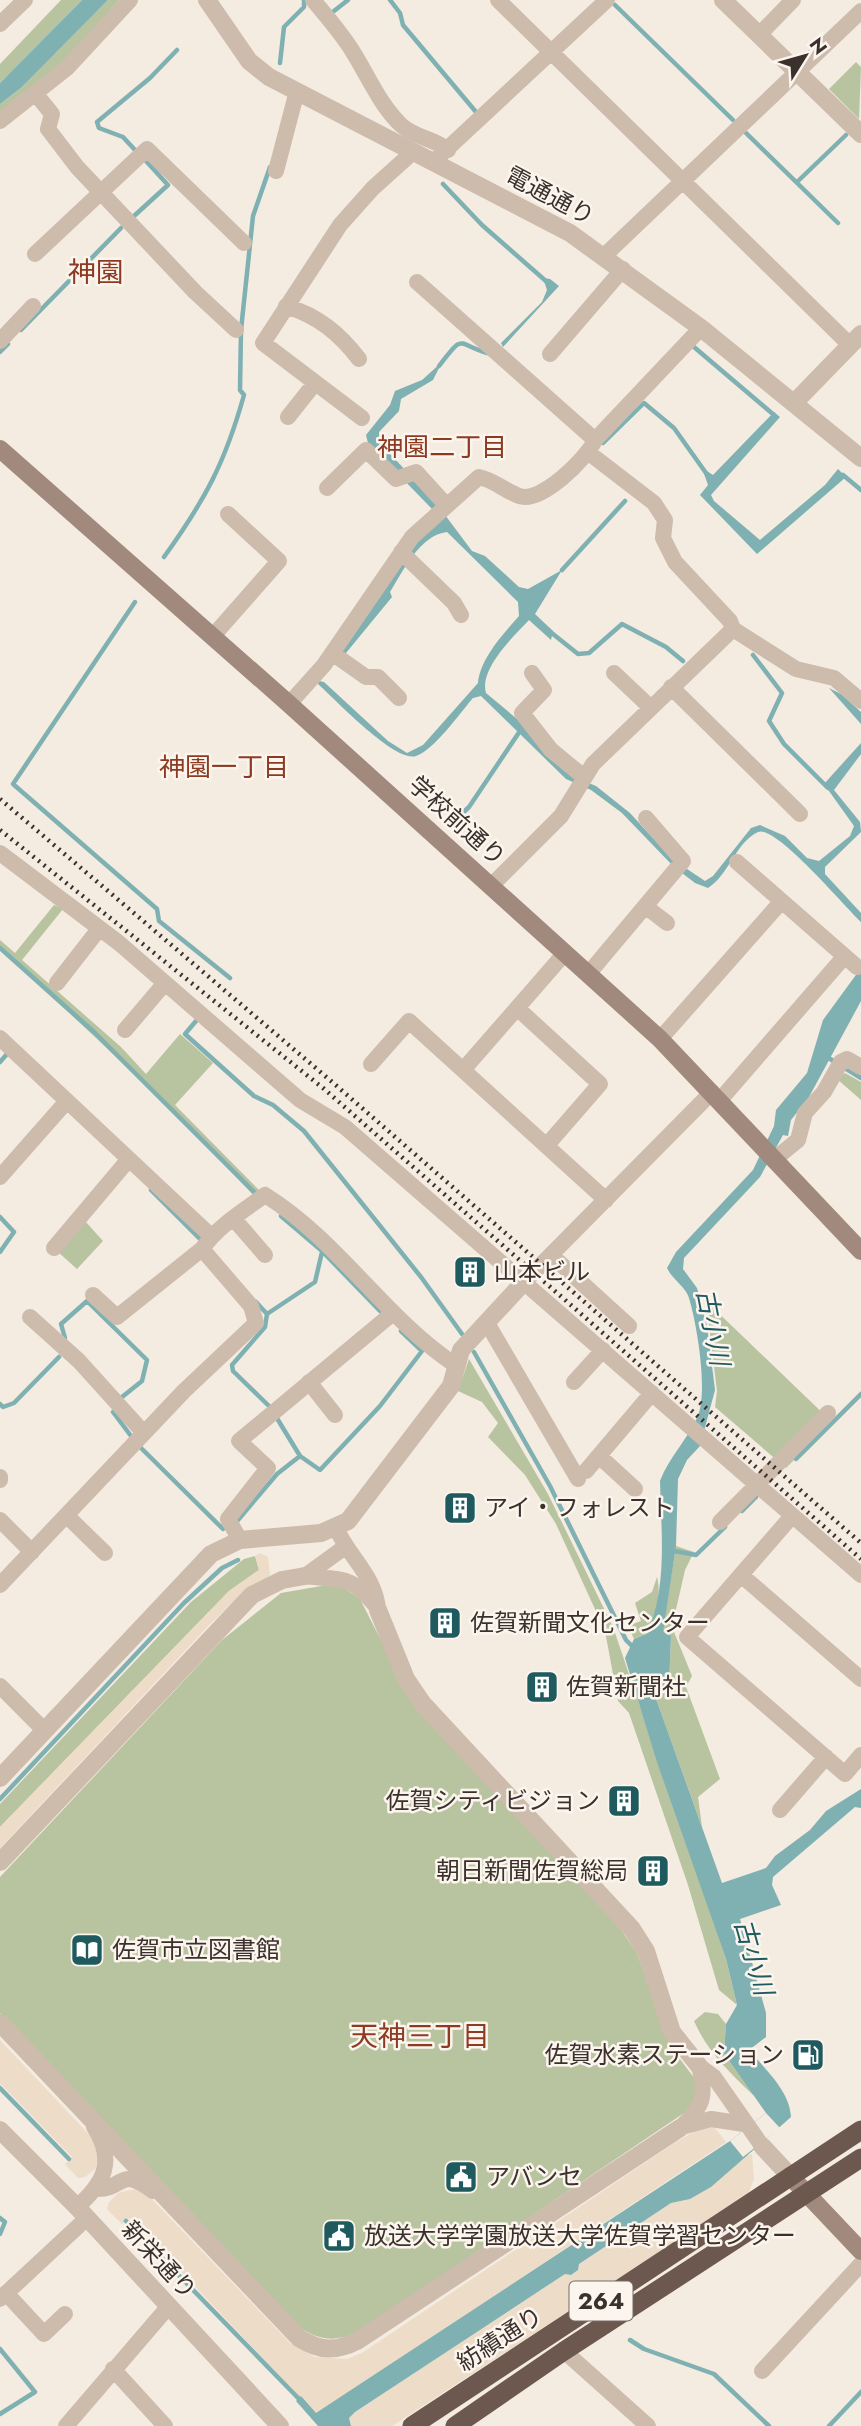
<svg xmlns="http://www.w3.org/2000/svg" width="861" height="2426" font-family="Jost,'Noto Sans JP',sans-serif">
<rect width="100%" height="100%" fill="#f4ebe1"/>
<path fill="#b8c4a0" d="M 61,0 L 82,0 L 0,83 L 0,64 Z
M 108,0 L 119,0 L 63,65 L 0,114 L 0,104 L 22,87 Z
M 856,62 L 861,67 L 859,119 L 829,89 Z
M 54,905 L 63,909 L 22,960 L 121,1047 L 146,1074 L 180,1034 L 213,1063 L 175,1105 L 260,1191 L 254,1196 C 173,1109 88,1029 0,950 L 0,940 L 15,953 Z
M 845,1073 L 861,1082 L 861,1100 L 837,1079 Z
M 85,1221 L 103,1241 L 77,1269 L 58,1252 Z
M 706,1301 L 832,1422 L 786,1468 L 715,1407 L 717,1391 Z
M 469,1359 L 548,1494 L 613,1627 L 726,1959 L 737,2005 L 719,1990 L 688,1885 L 629,1713 L 618,1701 L 605,1631 L 556,1524 L 525,1475 L 488,1437 L 498,1423 L 482,1402 L 458,1391 Z
M 676,1546 L 694,1552 L 685,1570 L 672,1627 L 692,1676 L 686,1687 L 720,1779 L 698,1797 L 702,1827 L 655,1696 L 669,1684 L 671,1636 L 662,1633 Z
M 255,1556 L 259,1570 L 229,1591 L 0,1827 L 0,1804 L 191,1602 L 244,1559 Z
M 657,1577 C 662,1598 655,1614 647,1634 L 634,1639 L 628,1626 L 641,1621 L 635,1603 L 652,1592 Z
M 327,1585 L 344,1588 L 360,1599 L 415,1707 L 609,1913 L 624,1934 L 637,1953 L 670,2046 L 698,2083 L 693,2107 L 360,2331 C 338,2341 323,2342 302,2329 L 0,2013 L 0,1877 L 222,1640 L 281,1593 Z
M 705,2012 L 718,2014 L 726,2024 L 724,2053 L 753,2090 L 753,2095 C 730,2073 707,2051 694,2021 Z"/>
<path fill="#ecdcc8" d="M 260,1553 L 268,1557 L 270,1576 L 244,1592 L 211,1623 L 0,1848 L 0,1827 L 229,1591 L 259,1570 L 255,1556 Z
M 0,2040 L 96,2142 L 100,2154 L 95,2169 L 85,2177 L 78,2178 L 65,2164 L 72,2157 L 0,2083 Z
M 714,2127 L 726,2142 L 316,2414 L 130,2218 L 122,2224 L 107,2209 L 109,2202 L 118,2193 L 136,2189 L 148,2195 L 290,2343 L 315,2357 L 347,2359 L 362,2353 L 673,2144 L 700,2128 Z
M 752,2154 L 754,2179 L 748,2194 L 392,2426 L 351,2426 L 349,2418 L 355,2412 L 565,2274 L 572,2275 L 578,2270 L 579,2264 L 671,2203 L 690,2199 L 711,2187 L 743,2157 Z"/>
<path fill="#7fb0b2" d="M 82,0 L 108,0 L 22,87 L 0,104 L 0,83 Z
M 543,278 L 550,279 L 559,286 L 503,347 L 501,343 L 542,302 L 547,290 Z
M 442,362 L 433,380 L 401,399 L 399,411 L 379,432 L 380,443 L 436,503 L 472,551 L 485,556 L 519,587 L 528,589 L 562,570 L 535,614 L 553,631 L 551,640 L 529,620 C 514,636 479,669 486,693 L 523,724 L 570,775 L 596,786 L 630,813 L 672,859 L 705,881 L 713,876 L 751,828 L 760,825 L 785,836 L 807,858 L 819,861 L 850,836 L 854,826 L 824,784 L 861,743 L 861,754 L 834,790 L 860,822 L 861,832 L 825,867 L 825,874 L 861,913 L 861,922 C 846,908 775,824 758,832 C 735,843 729,875 708,888 L 695,883 L 673,866 L 622,813 L 591,790 L 566,779 L 481,696 L 473,698 C 460,713 434,750 416,756 C 395,763 335,699 318,684 L 319,681 L 324,682 L 388,741 L 407,753 L 423,745 L 478,683 C 480,659 503,634 519,616 L 518,602 L 447,532 C 420,535 403,571 390,592 L 392,597 L 346,653 L 341,653 L 433,510 L 368,443 L 366,435 L 390,405 L 395,391 L 422,380 Z
M 774,412 L 780,417 L 711,495 L 714,501 L 760,540 L 825,485 L 838,469 L 846,477 L 757,554 L 700,495 L 708,485 L 702,468 L 713,475 Z
M 829,688 L 841,694 L 861,712 L 861,724 Z
M 861,968 L 861,1001 L 809,1097 L 791,1120 L 788,1136 L 783,1135 L 760,1177 L 684,1258 L 683,1269 L 697,1288 L 707,1326 L 715,1390 L 700,1446 L 687,1460 L 678,1479 L 676,1546 L 663,1632 L 671,1636 L 669,1684 L 655,1696 L 722,1883 L 766,1868 L 775,1856 L 810,1830 L 826,1811 L 861,1789 L 861,1808 L 855,1807 L 773,1877 L 772,1885 L 781,1905 L 740,1919 L 766,2013 L 766,2037 L 749,2050 C 765,2069 790,2091 791,2117 L 711,2187 L 690,2199 L 671,2203 L 579,2264 L 578,2270 L 571,2275 L 565,2274 L 355,2412 L 349,2418 L 351,2426 L 318,2426 L 296,2401 L 301,2396 L 316,2413 L 730,2141 L 766,2113 L 724,2053 L 726,2024 L 737,2005 L 726,1959 L 657,1762 L 625,1658 L 634,1639 L 647,1634 C 668,1586 661,1532 660,1481 C 669,1457 688,1439 698,1416 C 708,1389 697,1325 689,1298 C 686,1287 672,1279 667,1268 L 676,1252 L 753,1170 L 774,1126 L 776,1110 L 807,1073 L 823,1020 Z"/>
<path fill="#f4ebe1" d="M 766,2113 L 780,2128 L 743,2157 L 730,2141 Z"/>
<g fill="none" stroke-linecap="round" stroke-linejoin="round">
<path stroke="#7fb0b2" stroke-width="4.5" d="M 390,0 L 400,13 L 403,25 L 476,112
M 615,5 L 733,120
M 334,11 L 348,0
M 280,63 L 284,27 L 304,7 L 304,0
M 746,133 L 838,223
M 135,150 L 123,137 L 99,128 L 97,122 L 150,78 L 177,50
M 797,182 L 846,135
M 443,184 L 482,225 L 547,282
M 134,216 L 168,185 L 146,161
M 21,330 L 121,228
M 694,347 L 774,415
M 0,352 L 8,344
M 439,366 C 465,332 456,344 487,353
M 603,443 L 644,403 L 674,428 L 706,473
M 843,475 L 861,490
M 164,557 C 205,500 225,463 244,395 L 240,390 L 241,330 L 253,216 L 270,167
M 562,570 L 625,501
M 135,602 L 13,784 L 157,909 L 159,921 L 230,978
M 548,630 L 578,654 L 589,653 L 622,624 L 666,647 L 683,661
M 753,655 L 782,693 L 769,721 L 784,744 L 828,788
M 452,823 L 469,807 L 522,728
M 0,948 L 94,1032 L 256,1194
M 196,1021 L 185,1034 L 254,1096 L 273,1105 L 304,1131 L 421,1277 L 462,1334
M 827,1057 L 861,1078
M 0,1062 L 7,1054
M 151,1190 L 204,1243
M 281,1216 L 322,1251 L 380,1311
M 0,1217 L 14,1232 L 0,1252
M 256,1302 L 267,1314 L 265,1327 L 232,1365 L 233,1371 L 271,1408
M 267,1314 L 315,1282 L 322,1252
M 65,1338 L 61,1324 L 87,1301 L 147,1360 L 142,1381 L 122,1397
M 474,1352 L 550,1486 L 626,1640 L 635,1649
M 0,1404 L 3,1407 L 14,1403 L 59,1357
M 113,1412 L 131,1436
M 275,1415 L 300,1456 L 320,1470 L 380,1406 L 422,1351 L 401,1331
M 139,1446 L 223,1529
M 796,1459 L 861,1394
M 742,1511 L 756,1497
M 238,1520 L 277,1474 L 300,1456
M 669,1550 L 696,1555 L 725,1527
M 0,1799 L 184,1603 L 222,1568 L 238,1560
M 0,2088 L 69,2159
M 0,2218 L 5,2222 L 0,2234
M 126,2221 L 301,2401
M 630,2340 L 644,2349 L 714,2374 L 769,2426
M 0,2349 L 35,2392 L 0,2414
M 829,2426 L 861,2392"/>
<path stroke="#cdbbac" stroke-width="16" d="M 313,0 C 327,17 342,34 353,52 C 368,76 380,105 401,125 C 415,138 434,138 448,150
M 498,0 L 850,345
M 0,24 L 25,0
M 759,35 L 793,0
M 35,93 L 52,114 L 48,129 L 77,167 L 195,292 L 236,330
M 0,121 L 67,68 L 130,0
M 433,162 L 607,0
M 276,171 L 297,91
M 35,254 L 147,149 L 244,243
M 605,255 L 861,11
M 417,282 L 595,440
M 286,306 C 318,316 339,333 359,359
M 0,341 L 33,306
M 550,354 L 623,269
M 288,417 L 315,383
M 362,418 L 263,343 L 340,225 L 373,188 L 413,152
M 589,453 L 654,503 L 665,520 L 663,538 L 675,562 L 730,621 L 733,629
M 327,488 L 366,450 L 396,479 L 416,472 L 446,505
M 401,552 L 454,603 L 461,615
M 213,636 L 279,561 L 228,514
M 332,653 L 366,677 L 378,677 L 399,698
M 532,673 L 544,690 L 522,713 L 551,750 L 584,777
M 614,673 L 650,707
M 671,687 L 800,814
M 289,704 L 324,665 L 412,537 L 479,477 C 494,480 505,491 519,496 C 541,504 587,458 595,440 L 701,328
M 0,853 L 119,943 L 300,1100 L 345,1127 L 861,1575
M 737,862 L 857,967
M 492,885 L 561,816 L 593,764 L 733,629 L 796,669 L 834,678 L 861,701
M 645,906 L 667,923
M 589,973 L 683,861 L 646,818
M 57,983 L 99,929
M 517,1008 L 600,1084 L 547,1145
M 125,1030 L 165,983
M 0,1038 L 211,1236
M 660,1039 L 781,902
M 371,1064 L 409,1021 L 606,1200
M 463,1070 L 565,953
M 720,1100 L 844,957
M 776,1158 L 798,1140 L 805,1113 L 824,1092 L 841,1062 L 847,1059 L 861,1067
M 0,1177 L 67,1101
M 233,1218 L 265,1255
M 54,1248 L 129,1159
M 551,1255 L 629,1326
M 524,1282 L 712,1092
M 93,1295 L 117,1317 L 202,1249 C 218,1226 243,1211 265,1195 C 339,1241 385,1319 457,1366
M 30,1317 L 79,1361 L 144,1433
M 487,1323 L 578,1479
M 309,1382 L 335,1415
M 574,1382 L 603,1350
M 599,1456 L 635,1489
M 586,1471 L 652,1393
M 0,1477 L 0,1480
M 67,1516 L 105,1553
M 792,1516 L 687,1637 L 845,1774 L 861,1755
M 0,1520 L 32,1552
M 720,1522 L 828,1413
M 336,1528 C 349,1557 376,1577 378,1610
M 240,1540 L 228,1519 L 268,1468 L 239,1441 L 393,1313
M 741,1575 L 861,1679
M 305,1576 C 341,1581 349,1573 375,1605
M 305,1576 L 345,1547
M 0,1585 L 184,1391 L 256,1323 L 251,1306 L 202,1249
M 0,1686 L 44,1730
M 780,1810 L 826,1757
M 699,2066 L 714,2077 L 762,2146
M 685,2126 L 711,2119 L 744,2124
M 680,2128 C 703,2107 707,2097 699,2066
M 97,2189 C 126,2189 118,2165 153,2191
M 77,2207 C 104,2183 116,2161 94,2127
M 6,2293 L 44,2334 L 65,2314
M 0,2299 L 87,2218
M 564,2351 L 648,2426
M 113,2369 L 165,2426
M 762,2371 L 861,2264
M 66,2426 L 169,2306"/>
<path stroke="#cdbbac" stroke-width="18" d="M 207,0 L 249,61 L 269,77 L 570,233 L 701,328 L 861,458
M 723,0 L 861,134
M 795,402 L 861,334
M 378,1610 L 406,1679 L 423,1704 L 632,1929 L 646,1951 L 672,2032 L 699,2066
M 0,1778 L 211,1554 L 240,1540 L 321,1533 L 348,1521 L 451,1386 L 461,1350 L 524,1282
M 0,1862 L 252,1595 L 282,1580 L 305,1576
M 0,2023 L 299,2338 C 320,2351 335,2352 357,2341 L 680,2128
M 0,2130 L 77,2207 L 280,2426
M 762,2146 L 790,2176"/>
<path stroke="#a18a7d" stroke-width="18" d="M 0,449 L 289,704 L 660,1039 L 861,1251
M 790,2176 L 861,2251"/>
<path stroke="#6c584f" stroke-width="19" d="M 412,2426 L 861,2130
M 455,2426 L 564,2351 L 861,2158"/>
<path stroke="#3b302b" stroke-width="4.5" stroke-dasharray="2 5" stroke-linecap="butt" d="M 0,799 L 331,1081 L 861,1543
M 0,830 L 323,1088 L 861,1559"/>
</g>
<defs>
<symbol id="building-square" viewBox="-11 -11 22 22"><rect x="-9" y="-9" width="18" height="18" rx="4" fill="#1f5a5e" stroke="#fbf5ee"/><path d="M-4-6H4V6H1V3H-1V6H-4ZM-2.5-4.3h1.7v1.8h-1.7ZM.8-4.3h1.7v1.8H.8ZM-2.5-1h1.7V.8h-1.7ZM.8-1h1.7V.8H.8Z" fill="#fff"/></symbol>
<symbol id="library-square" viewBox="-11 -11 22 22"><rect x="-9" y="-9" width="18" height="18" rx="4" fill="#1f5a5e" stroke="#fbf5ee"/><path d="M-6-4Q-3-5.5-.7-3.5V5Q-3 3-6 4ZM6-4Q3-5.5 .7-3.5V5Q3 3 6 4Z" fill="#fff"/></symbol>
<symbol id="fuel-square" viewBox="-11 -11 22 22"><rect x="-9" y="-9" width="18" height="18" rx="4" fill="#1f5a5e" stroke="#fbf5ee"/><path d="M-5.5-6h7V0h2V4h1.3V-2.5L3-4.5l.8-.8L6-3V5H2.5V1h-1V6h-7ZM-4.2-4.7v3.2H.2V-4.7Z" fill="#fff"/></symbol>
<symbol id="civic-square" viewBox="-11 -11 22 22"><rect x="-9" y="-9" width="18" height="18" rx="4" fill="#1f5a5e" stroke="#fbf5ee"/><path d="M-.6-6.5H3V-4.5H.6V-3L4-1V1h2V6H-6V1h2V-1L-.6-3ZM-1.2 2.5V6h2.4V2.5Z" fill="#fff"/></symbol>
</defs>
<g fill-rule="evenodd">
<use href="#building-square" x="451" y="1253" width="38" height="38"/>
<use href="#building-square" x="441" y="1489" width="38" height="38"/>
<use href="#building-square" x="426" y="1604" width="38" height="38"/>
<use href="#building-square" x="523" y="1668" width="38" height="38"/>
<use href="#building-square" x="605" y="1782" width="38" height="38"/>
<use href="#building-square" x="634" y="1852" width="38" height="38"/>
<use href="#library-square" x="68" y="1931" width="38" height="38"/>
<use href="#fuel-square" x="789" y="2036" width="38" height="38"/>
<use href="#civic-square" x="442" y="2158" width="38" height="38"/>
<use href="#civic-square" x="320" y="2217" width="38" height="38"/>
</g>
<g text-anchor="middle" stroke-width="5" stroke-linejoin="round" paint-order="stroke">
<rect fill="#fbf5ee" stroke="#756b66" stroke-width="2" x="569.5" y="2281.5" width="63" height="39" rx="5"/>
<g font-size="23" font-weight="bold" fill="#3b302b">
<text x="601" y="2309">264</text>
</g>
<g font-size="24" fill="#3b302b" stroke="#fbf5ee">
<text transform="translate(550 196) rotate(28)" y="8">電通通り</text>
<text transform="translate(457 821) rotate(42)" y="8">学校前通り</text>
<text transform="translate(159 2260) rotate(47)" y="8">新栄通り</text>
<text transform="translate(500 2339) rotate(-33)" y="8">紡績通り</text>
</g>
<g font-size="24" fill="#3b302b" stroke="#fbf5ee" text-anchor="start">
<text x="494" y="1280">山本ビル</text>
<text x="484" y="1516">アイ・フォレスト</text>
<text x="470" y="1631">佐賀新聞文化センター</text>
<text x="566" y="1695">佐賀新聞社</text>
<text x="600" y="1809" text-anchor="end">佐賀シティビジョン</text>
<text x="628" y="1879" text-anchor="end">朝日新聞佐賀総局</text>
<text x="112" y="1958">佐賀市立図書館</text>
<text x="784" y="2063" text-anchor="end">佐賀水素ステーション</text>
<text x="486" y="2185">アバンセ</text>
<text x="364" y="2244">放送大学学園放送大学佐賀学習センター</text>
</g>
<g font-size="26" fill="#8c3b22" stroke="#fbf5ee">
<text x="442" y="456">神園二丁目</text>
<text x="224" y="776">神園一丁目</text>
</g>
<g font-size="26" font-style="italic" fill="#1f5a5e" stroke="#fbf5ee">
<text transform="translate(713 1327) rotate(79)" y="9">古小川</text>
<text transform="translate(754 1957) rotate(74)" y="9">古小川</text>
</g>
<g font-size="28" fill="#8c3b22" stroke="#fbf5ee">
<text x="96" y="282">神園</text>
<text x="420" y="2046">天神三丁目</text>
</g>
</g>
<g transform="translate(805 56) rotate(53)" stroke="#fbf5ee" stroke-width="5" paint-order="stroke">
<path d="M0-5L12 26L0 18L-12 26Z" fill="#3b302b"/>
<text y="-10" font-size="19" font-weight="bold" text-anchor="middle" fill="#3b302b">N</text>
</g>
</svg>
